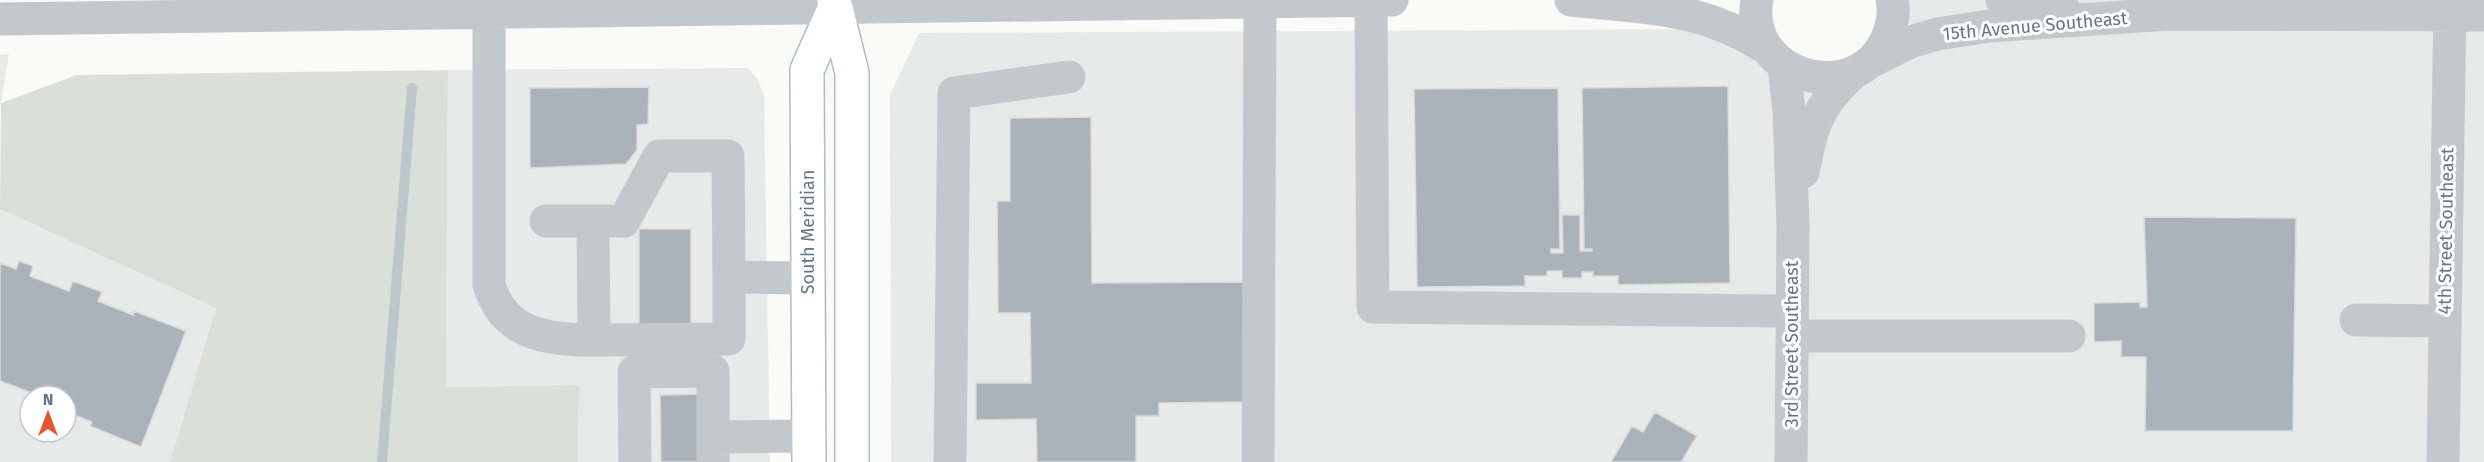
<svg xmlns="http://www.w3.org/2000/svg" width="2484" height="462" font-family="'Fira Sans',sans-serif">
<rect width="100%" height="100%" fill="#fafaf8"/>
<path fill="#e8e9e9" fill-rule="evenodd" d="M 1902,0 L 2484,0 L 2484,462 L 891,462 L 890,95 L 919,33 L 1701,29 L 1864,83 L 1919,56 Z
M 9,54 L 1,103 L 0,105 L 0,55 Z
M 748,68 L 757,78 L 764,95 L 770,462 L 578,462 L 579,385 L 446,387 L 448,70 Z
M 0,209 L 216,308 L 170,462 L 0,462 ZM 30,396 L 66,396 L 66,432 L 30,432 Z"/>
<path fill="#dadfd7" d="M 448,70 L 446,387 L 579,385 L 578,462 L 170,462 L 216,308 L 0,209 L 1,103 L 77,75 Z"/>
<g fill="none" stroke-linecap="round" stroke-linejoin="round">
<path stroke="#bbc7cb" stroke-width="10" d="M 382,462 L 412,88"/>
</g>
<path fill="#aab3b9" stroke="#dcdcda" stroke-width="1.5" d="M 1728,86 L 1730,283 L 1618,285 L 1618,276 L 1593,276 L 1593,272 L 1582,272 L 1582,278 L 1562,278 L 1562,271 L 1547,271 L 1547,276 L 1525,276 L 1525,286 L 1417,287 L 1414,89 L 1558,88 L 1560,249 L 1551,249 L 1551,253 L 1563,253 L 1562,215 L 1580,215 L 1580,251 L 1592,251 L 1592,249 L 1584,249 L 1582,88 Z
M 649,87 L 648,124 L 637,125 L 637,150 L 626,164 L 530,168 L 530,88 Z
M 1091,117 L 1092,283 L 1246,282 L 1247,402 L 1159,403 L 1159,416 L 1136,416 L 1136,462 L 1037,462 L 1036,419 L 976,420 L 976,383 L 1031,383 L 1030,313 L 998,313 L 997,201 L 1010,201 L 1010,118 Z
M 2144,217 L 2296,218 L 2293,431 L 2145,431 L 2146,357 L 2121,357 L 2121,341 L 2094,342 L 2094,303 L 2140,302 L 2140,307 L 2147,307 Z
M 639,229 L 691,229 L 691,324 L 639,324 Z
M 19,261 L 33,266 L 30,276 L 69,291 L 73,281 L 102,292 L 98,301 L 133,315 L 134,311 L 186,331 L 141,447 L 90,426 L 92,422 L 72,414 L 73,409 L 66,406 L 66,396 L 40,396 L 0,381 L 0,263 L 16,269 Z
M 702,394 L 703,462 L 661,462 L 660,395 Z
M 1655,412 L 1697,436 L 1682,461 L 1684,462 L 1611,462 L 1632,426 L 1643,432 Z"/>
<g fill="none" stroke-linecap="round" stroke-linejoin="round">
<defs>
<path id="major" d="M 834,0 L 852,73 L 852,462
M 809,462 L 807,70 L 835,7"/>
</defs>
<use href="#major" stroke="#b5babe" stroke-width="36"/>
<path stroke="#c3c8cc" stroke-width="33" d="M 1371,0 L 1373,307 L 1792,311
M 1571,0 C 1647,8 1701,6 1768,49
M 1757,0 C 1743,77 1858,110 1888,36 C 1892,25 1895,12 1892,0
M 2002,0 L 2062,3
M 489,10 L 489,284 C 503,335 548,340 594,340
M 0,19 L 1392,0
M 1870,62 L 1910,42 L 1937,34 L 1989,26 L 2169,14 L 2484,15
M 1784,65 L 1789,111 L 1793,226 L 1791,462
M 1803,172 C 1813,124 1816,108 1852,74
M 546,221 L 624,221 L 659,156 L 728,156 L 729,277 L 808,278
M 593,221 L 594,340 L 729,339 L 729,277
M 2356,320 L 2444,321
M 1793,336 L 2069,336
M 713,437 L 809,436
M 635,462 L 634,372 L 713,371 L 713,462
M 950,462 L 954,93 L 1069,77
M 1258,462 L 1260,2
M 2443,462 L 2450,0"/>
<use href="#major" stroke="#fff" stroke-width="33"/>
</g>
<g text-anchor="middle" stroke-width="6" stroke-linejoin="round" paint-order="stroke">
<g font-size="18" fill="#657683" stroke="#fff">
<text transform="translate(2035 26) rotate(-5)" y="6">15th Avenue Southeast</text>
<text transform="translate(2446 231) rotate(-89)" y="6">4th Street Southeast</text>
<text transform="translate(808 232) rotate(-90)" y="6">South Meridian</text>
<text transform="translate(1792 344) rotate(-90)" y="6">3rd Street Southeast</text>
</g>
</g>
<g transform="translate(48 414)"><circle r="28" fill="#ffffff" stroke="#c1c8cd" stroke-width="1.5"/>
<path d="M0-4.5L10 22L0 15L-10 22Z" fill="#e4572e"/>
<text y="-9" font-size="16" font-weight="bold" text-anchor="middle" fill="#657683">N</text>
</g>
</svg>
